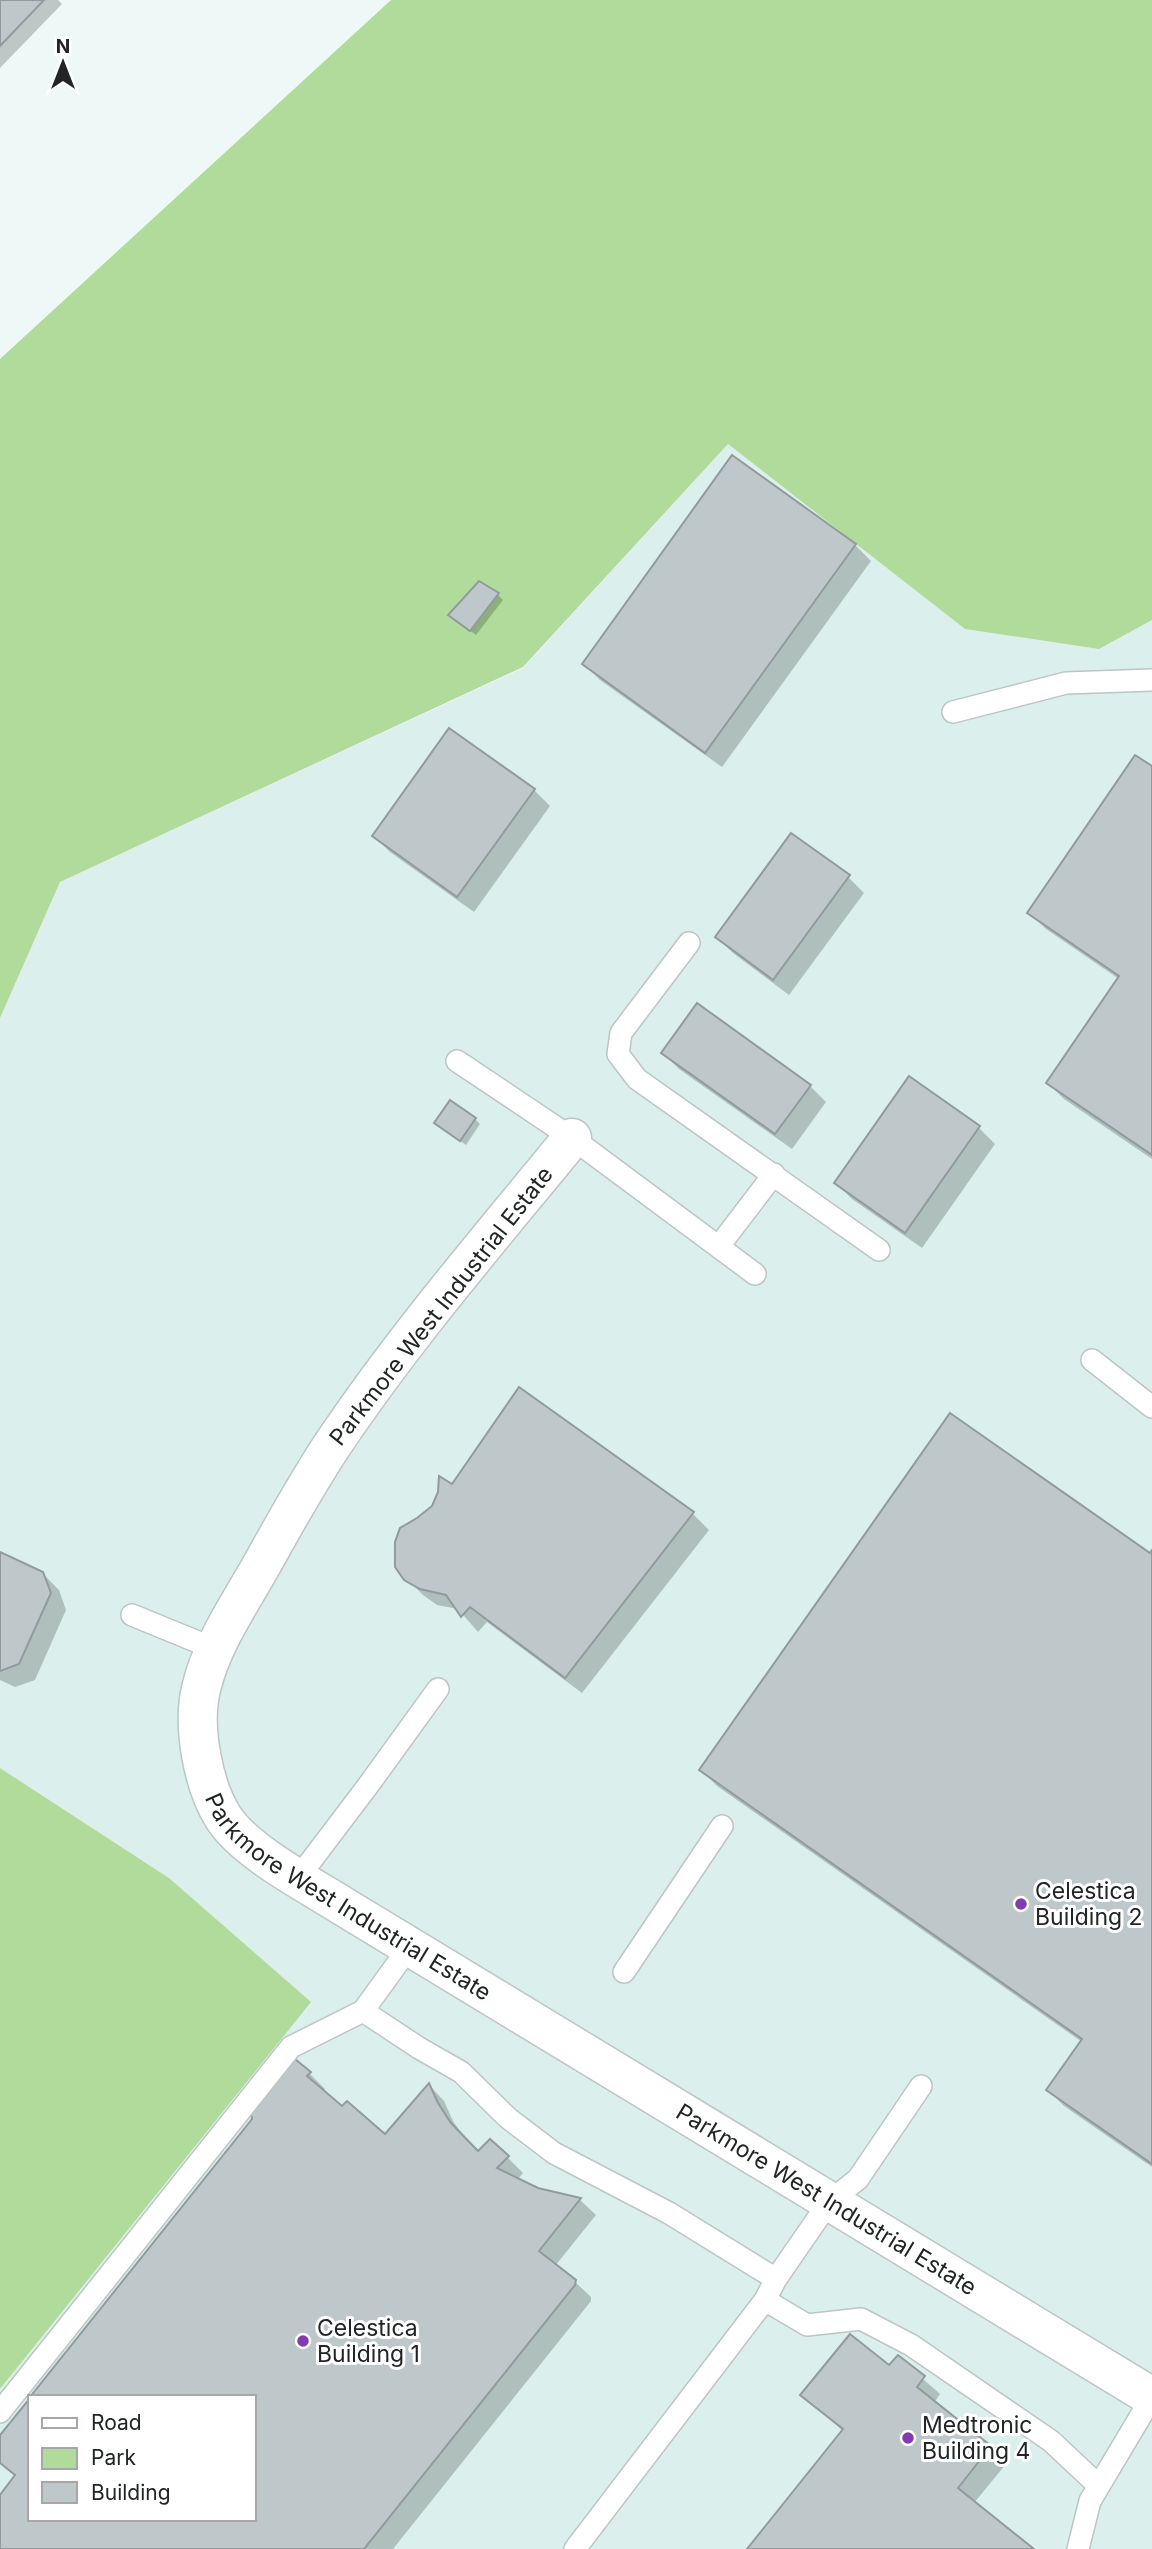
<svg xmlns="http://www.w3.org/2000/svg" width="1152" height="2549" font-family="Inter,sans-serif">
<rect width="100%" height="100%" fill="#eef9f7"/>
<path fill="#dbefec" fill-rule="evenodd" d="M 728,444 L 965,629 L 1099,649 L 1152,620 L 1152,2549 L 0,2549 L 0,2389 L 126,2231 L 169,1878 L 0,1768 L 0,1018 L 60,882 L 523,668 ZM 30,2397 L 254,2397 L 254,2519 L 30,2519 Z"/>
<path fill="#b1db9b" d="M 391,0 L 1152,0 L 1152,620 L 1099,649 L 965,629 L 728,444 L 523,667 L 60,882 L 0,1018 L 0,359 Z
M 0,1768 L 169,1878 L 311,2002 L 0,2389 Z"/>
<path fill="#0003" d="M 0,0 L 58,0 L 62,4 L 0,68 Z
M 855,545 L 871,561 L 722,767 L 600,680 L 584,664 Z
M 498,595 L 503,600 L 476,635 L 456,620 Z
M 1152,769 L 1152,1159 L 1064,1099 L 1048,1083 L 1119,979 L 1046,929 L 1030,913 Z
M 534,790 L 550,806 L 474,912 L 390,852 L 374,836 Z
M 848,877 L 864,893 L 789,995 L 733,953 L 717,937 Z
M 663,1053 L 810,1086 L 826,1102 L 792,1149 L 679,1069 Z
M 909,1078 L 979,1128 L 995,1144 L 922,1248 L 852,1199 L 836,1183 Z
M 475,1119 L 480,1124 L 466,1145 L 441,1128 Z
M 519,1389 L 693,1514 L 709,1530 L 582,1693 L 487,1622 L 478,1632 L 458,1609 L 437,1605 L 423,1595 L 406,1578 L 433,1507 L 452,1486 Z
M 1152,1553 L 1152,2167 L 1064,2106 L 1048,2090 L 1082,2042 L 717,1786 L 701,1770 Z
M 0,1554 L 42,1573 L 59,1590 L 66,1610 L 35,1680 L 15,1687 L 0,1680 Z
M 309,2073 L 325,2089 L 323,2092 L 342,2108 L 386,2136 L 429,2085 L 444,2101 L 453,2121 L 467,2141 L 479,2153 L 507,2157 L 523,2173 L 517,2180 L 537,2190 L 580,2200 L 596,2215 L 555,2266 L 574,2281 L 591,2297 L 591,2301 L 393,2549 L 0,2549 L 0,2498 L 16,2477 L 0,2463 L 0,2438 L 30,2400 L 30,2519 L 254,2519 L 254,2397 L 33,2397 Z
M 898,2357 L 940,2394 L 934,2403 L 990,2448 L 1006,2464 L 974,2503 L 1032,2549 L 749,2549 L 843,2431 L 803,2395 L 890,2367 Z"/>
<path fill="#bec8ca" stroke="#919b9d" stroke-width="2" d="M 0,0 L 44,0 L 0,46 Z
M 732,455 L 856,544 L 705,753 L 582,664 Z
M 479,581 L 499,593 L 470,631 L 448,615 Z
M 449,728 L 535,789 L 457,897 L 372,836 Z
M 1135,755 L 1152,766 L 1152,1155 L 1046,1083 L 1119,976 L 1027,913 Z
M 791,833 L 850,875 L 773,980 L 715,937 Z
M 697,1003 L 811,1085 L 775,1134 L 661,1053 Z
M 909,1076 L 980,1126 L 905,1233 L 834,1183 Z
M 450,1100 L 476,1118 L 460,1141 L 434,1123 Z
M 519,1387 L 694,1512 L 565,1678 L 470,1607 L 461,1617 L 446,1595 L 420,1589 L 404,1580 L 395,1567 L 395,1542 L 400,1528 L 417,1518 L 432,1506 L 438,1492 L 439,1476 L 452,1484 Z
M 950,1413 L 1150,1553 L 1152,1550 L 1152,2164 L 1046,2090 L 1082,2039 L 699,1770 Z
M 0,1552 L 43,1572 L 51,1593 L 19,1664 L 0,1671 Z
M 295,2059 L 311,2072 L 307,2076 L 342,2106 L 347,2101 L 385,2134 L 429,2083 L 438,2103 L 451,2123 L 478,2151 L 490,2139 L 509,2156 L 497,2168 L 538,2188 L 581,2198 L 539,2251 L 576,2280 L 575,2285 L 364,2549 L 0,2549 L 0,2495 L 15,2475 L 0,2463 L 0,2435 L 30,2398 L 30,2519 L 254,2519 L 254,2397 L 30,2397 L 252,2119 L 251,2113 Z
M 850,2334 L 889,2365 L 898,2355 L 925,2376 L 917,2387 L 991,2446 L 958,2488 L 1034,2549 L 747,2549 L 843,2429 L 800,2395 Z"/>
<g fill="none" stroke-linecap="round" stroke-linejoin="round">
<defs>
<path id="lane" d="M 953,712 L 1066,683 L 1152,680
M 689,943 L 621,1033 L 618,1054 L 637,1079 L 879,1250
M 457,1061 L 572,1138 L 755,1274
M 719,1246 L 774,1174
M 1092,1360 L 1152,1407
M 132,1615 L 215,1649
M 298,1878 L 367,1787 L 438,1689
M 624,1972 L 722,1826
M 363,2011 L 419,2048 L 461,2072 L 508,2118 L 554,2153 L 669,2213 L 776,2279
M 765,2300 L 807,2325 L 861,2319 L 911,2345 L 1051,2441 L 1099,2486
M 0,2412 L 291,2047 L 363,2011 L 410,1946
M 575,2549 L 765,2300 L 776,2279 L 829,2202 L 858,2179 L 921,2086
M 1078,2549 L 1090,2501 L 1152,2397"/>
<g id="street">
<path id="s1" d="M 572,1138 C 492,1236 408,1333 337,1438 C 309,1479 285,1523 261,1566 C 239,1605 211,1645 201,1689 C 192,1726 203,1785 223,1817 C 245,1852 310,1885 346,1908 L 1152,2397"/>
</g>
</defs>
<use href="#lane" stroke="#bcc6c4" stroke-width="24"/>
<use href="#street" stroke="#bcc6c4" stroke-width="41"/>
<use href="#lane" stroke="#fff" stroke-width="21"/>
<use href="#street" stroke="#fff" stroke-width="38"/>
</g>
<g fill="#833caf" stroke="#fff" stroke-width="2.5">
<circle cx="1021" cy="1904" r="7"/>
<circle cx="303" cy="2341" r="7"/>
<circle cx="908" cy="2438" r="7"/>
</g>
<g text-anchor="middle" stroke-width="6" stroke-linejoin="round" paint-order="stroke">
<g font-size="23" fill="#212525" stroke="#fff">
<text transform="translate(441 1306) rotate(-52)" y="8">Parkmore West Industrial Estate</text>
<text dy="8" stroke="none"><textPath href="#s1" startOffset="948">Parkmore West Industrial Estate</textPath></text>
<text dy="8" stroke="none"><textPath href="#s1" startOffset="1516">Parkmore West Industrial Estate</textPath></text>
</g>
<g font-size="23" fill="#212525" stroke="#fff" text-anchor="start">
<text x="1035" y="1899">Celestica<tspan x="1035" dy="26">Building 2</tspan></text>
<text x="317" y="2336">Celestica<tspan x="317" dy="26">Building 1</tspan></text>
<text x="922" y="2433">Medtronic<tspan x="922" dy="26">Building 4</tspan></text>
</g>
</g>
<rect x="28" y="2395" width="228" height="126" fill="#ffffff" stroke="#a6a8a8" stroke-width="2"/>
<rect x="42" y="2418" width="35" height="10" fill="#ffffff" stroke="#a6a8a8" stroke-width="2"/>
<text x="91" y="2430" font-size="21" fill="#212525">Road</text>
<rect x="42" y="2448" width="35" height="21" fill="#b1db9b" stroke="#a6a8a8" stroke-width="2"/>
<text x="91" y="2465" font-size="21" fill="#212525">Park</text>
<rect x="42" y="2482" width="35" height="21" fill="#bec8ca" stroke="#a6a8a8" stroke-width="2"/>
<text x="91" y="2500" font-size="21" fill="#212525">Building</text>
<g transform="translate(63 63)" stroke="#ffffff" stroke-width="5" paint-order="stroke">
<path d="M0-5L12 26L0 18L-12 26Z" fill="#212525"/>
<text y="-10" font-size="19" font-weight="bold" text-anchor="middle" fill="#212525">N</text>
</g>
</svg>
